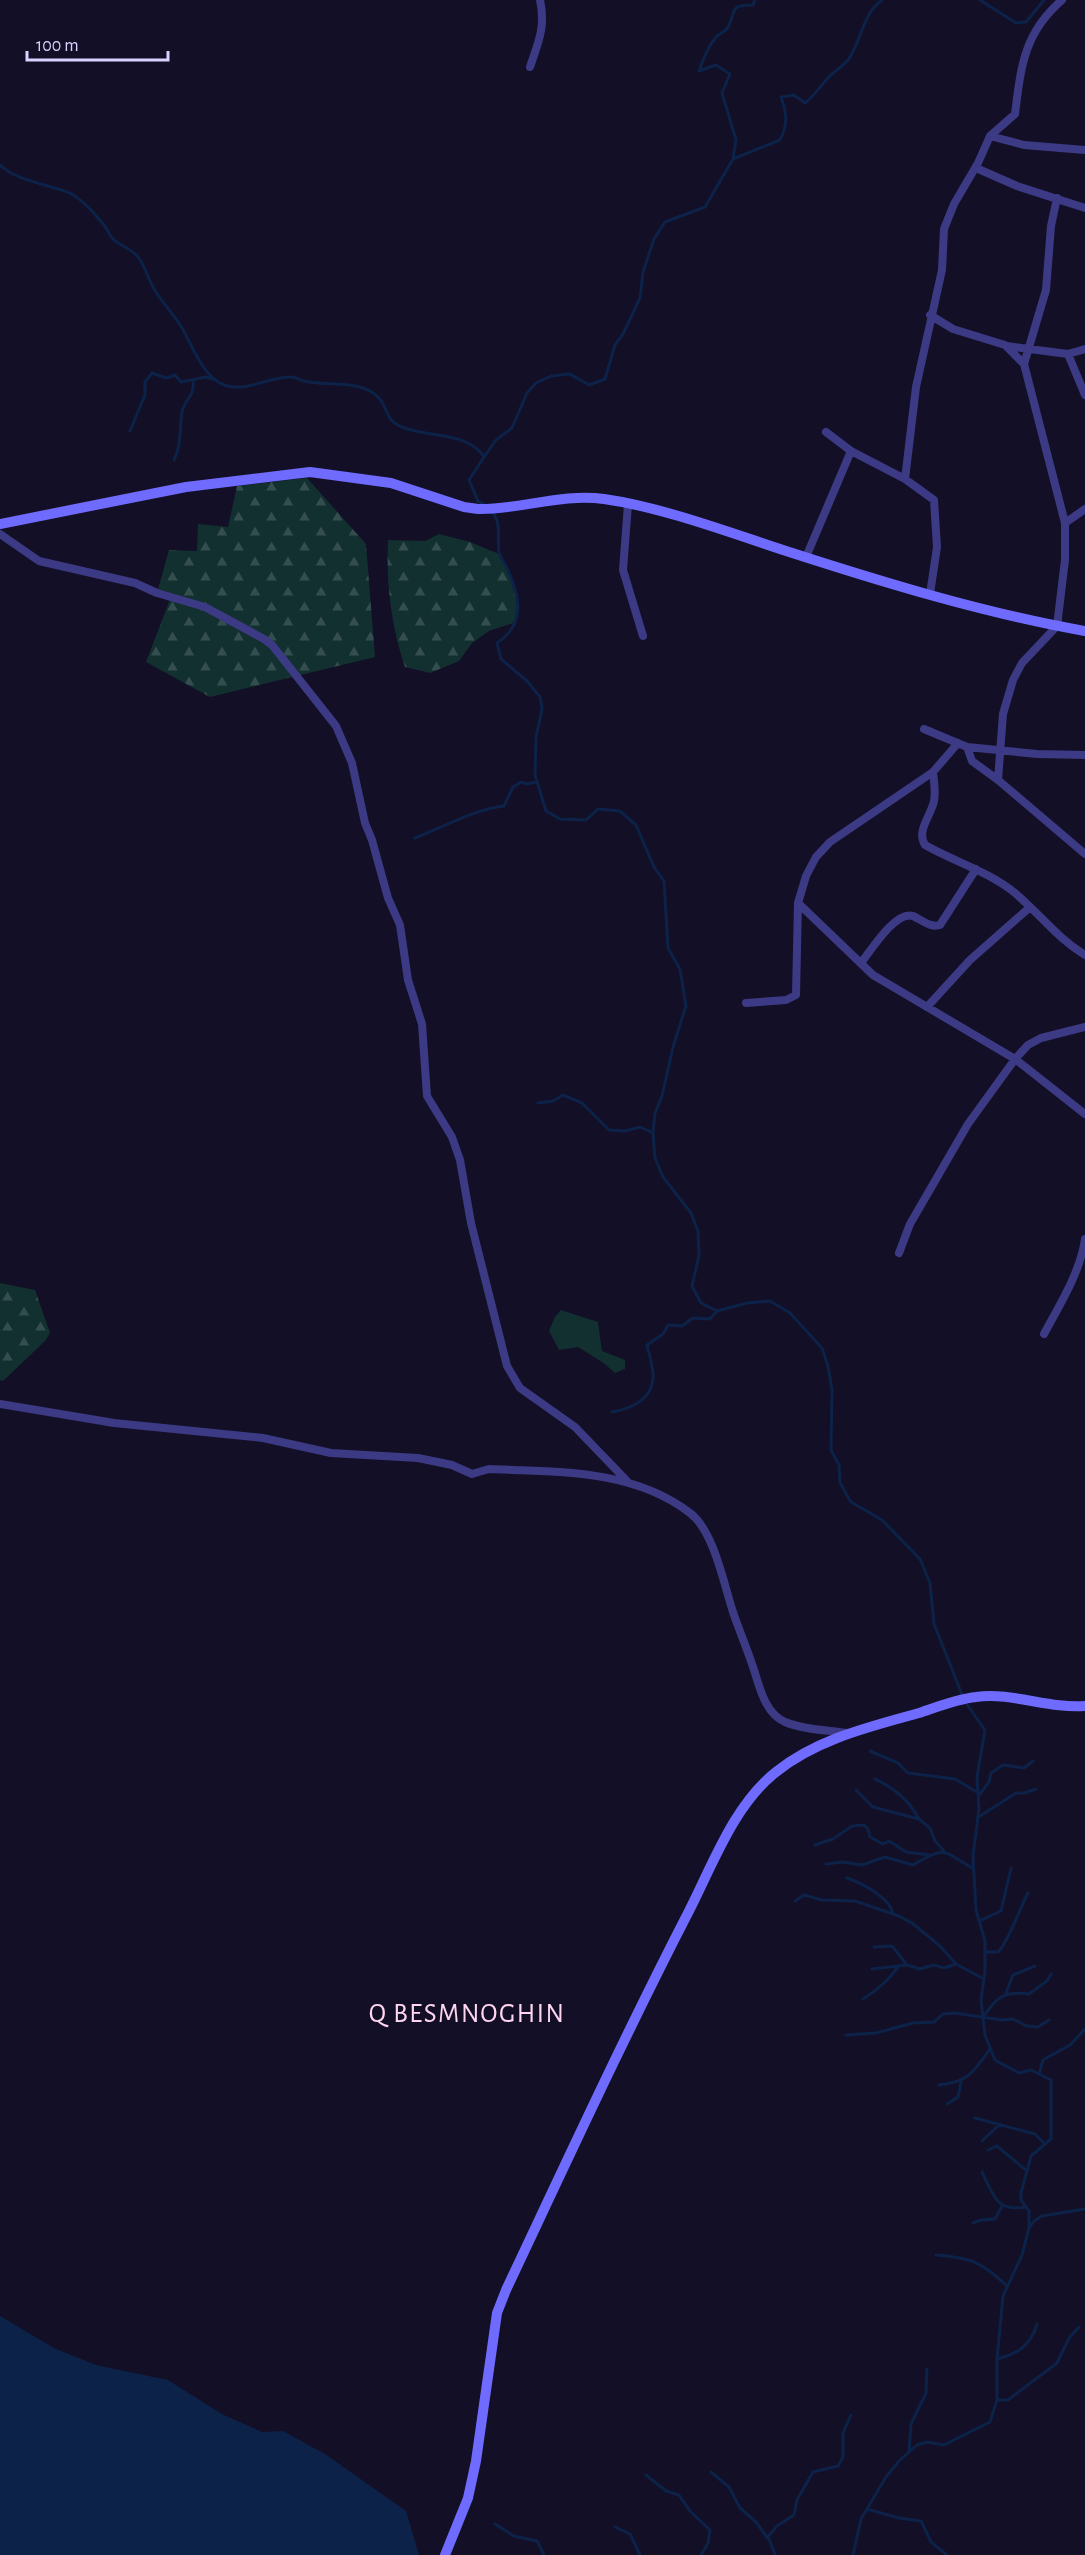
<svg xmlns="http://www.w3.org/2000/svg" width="1085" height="2555" font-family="'Alegreya Sans',sans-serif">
<defs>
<pattern id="forest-firs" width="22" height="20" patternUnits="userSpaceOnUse" patternTransform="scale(1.5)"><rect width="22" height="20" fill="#12302f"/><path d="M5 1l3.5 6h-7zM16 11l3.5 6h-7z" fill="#344d4e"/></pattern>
</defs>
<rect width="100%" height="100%" fill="#130f26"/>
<path fill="#12302f" d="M 561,1310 L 598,1322 L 602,1351 L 625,1360 L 625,1369 L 615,1373 L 605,1364 L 578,1347 L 559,1350 L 549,1331 L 555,1317 Z"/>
<path fill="url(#forest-firs)" d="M 307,478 L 366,544 L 375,657 L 210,697 L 146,662 L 171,597 L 157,593 L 169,550 L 197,551 L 198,524 L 228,527 L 237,486 Z
M 439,534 L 470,542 L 499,554 L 508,569 L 519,609 L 516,622 L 489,631 L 472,643 L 459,661 L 430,673 L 405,667 C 391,626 386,583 388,540 L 425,541 Z
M 0,1283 L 35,1290 L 50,1333 L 45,1341 L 3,1381 L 0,1380 Z"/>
<path fill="#0c2248" d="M 0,2316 L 54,2348 L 96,2365 L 168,2380 L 222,2414 L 262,2432 L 283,2431 L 325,2454 L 406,2511 L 419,2555 L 0,2555 Z"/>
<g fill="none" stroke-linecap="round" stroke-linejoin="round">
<path stroke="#0c2248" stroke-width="3" d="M 980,0 L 1016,23 L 1026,22 L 1044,0
M 733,159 L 736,140 L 722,93 L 730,74 L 716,65 L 699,71 C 703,59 709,45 717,36 C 721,33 726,31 728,27 C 737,11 728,5 753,5 L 755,0
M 0,165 C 17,181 46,184 67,192 C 80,196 95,214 104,225 C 107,229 110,236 114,240 C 123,247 132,249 139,258 C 145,267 148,278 153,287 C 161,302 173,313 182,328 C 192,345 203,377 224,385 C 246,393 270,376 291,377 C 296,377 300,380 304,381 C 323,386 344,381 363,388 C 393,399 379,418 402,427 C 428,438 467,431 484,457 L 469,480 L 478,501 L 485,505
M 130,431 L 145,395 L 145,382 L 152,373 L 166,378 L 175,375 L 181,382 L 206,377 L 213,379
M 484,457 L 496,440 L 512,428 L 527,393 L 536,383 L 551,376 L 570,374 L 589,385 L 605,379 L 615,345 L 623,334 L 640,298 L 643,272 L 654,239 L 665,222 L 705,207 L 733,159 L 780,140 C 788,124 787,114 781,97 L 794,95 L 805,103 C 814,96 819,88 827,79 C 833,72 842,67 848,60 C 862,41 862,14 882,0
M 174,460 C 182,444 179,430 182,412 C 185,398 195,397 193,381
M 492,512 C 502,524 497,536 499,552 C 500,558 505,563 507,568 C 520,596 526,624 497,643 L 501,659 L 527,681 L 540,697 L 542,709 L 536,737 L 535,775 L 546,811 L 560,819 L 586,820 L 598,809 L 620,811 L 636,825 L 654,867 L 664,881 L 668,948 L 680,969 L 686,1006 L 673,1047 L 662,1096 L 655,1113 L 653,1133 L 655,1158 L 663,1177 L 691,1213 L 698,1231 L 699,1256 L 692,1286 L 701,1303 L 717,1311 L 747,1303 L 770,1301 L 790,1313 L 822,1348 L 828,1366 L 832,1390 L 831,1450 L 839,1465 L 840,1483 L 851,1502 L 882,1520 L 920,1559 L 930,1583 L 934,1624 L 963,1697
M 415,838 C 443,827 476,809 504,806 L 513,787 L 521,782 L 527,784 L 537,782
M 538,1103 L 553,1101 L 563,1095 L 582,1103 L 609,1130 L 625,1131 L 640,1127 L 653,1133
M 612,1412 C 630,1409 652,1400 653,1378 C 654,1368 649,1355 647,1345 L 663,1334 L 668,1325 L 682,1326 L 693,1318 L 710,1319 L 717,1311
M 966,1703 L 985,1730 L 977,1777 L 979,1809 L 973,1856 L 976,1910 L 985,1941 L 985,1971 L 981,2000 L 983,2018 L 985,2035 L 995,2060 L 1019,2073 L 1031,2070 L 1051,2080 L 1051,2139 L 1031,2156 L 1021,2193 L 1021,2200 L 1029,2211 L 1029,2228
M 870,1751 L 898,1763 L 908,1773 L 955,1779 L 980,1794 L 989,1782 L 991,1773 L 1003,1765 L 1024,1768 L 1033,1761
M 875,1779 C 895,1789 908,1799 919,1819
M 856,1790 L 873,1807 L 919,1819 L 930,1828 L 935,1841 L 944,1851
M 977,1818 L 1016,1793 L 1025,1793 L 1036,1789
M 815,1845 L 833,1839 L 852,1826 L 864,1825 L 868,1829 L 870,1837 L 883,1844 L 889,1841 L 906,1852 L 929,1855
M 826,1864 L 843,1862 L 862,1865 L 885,1857 L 913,1865 C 948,1844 943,1852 974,1869
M 847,1878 C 861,1883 890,1897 893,1914
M 795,1901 L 804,1895 L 822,1900 L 855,1901 L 899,1916 L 912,1923 L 940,1946 L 956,1964 L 984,1979
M 979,1921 L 1001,1911 L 1011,1868
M 874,1947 L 892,1946 L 907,1965
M 985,1952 L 998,1952 C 1009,1941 1019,1910 1028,1893
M 872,1969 L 907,1965 L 920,1969 L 934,1965 L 944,1968 L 956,1964
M 1006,1993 L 1013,1975 L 1035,1966
M 863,1999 C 879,1989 888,1980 899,1966
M 984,2016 C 997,1996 1005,1991 1029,1994 L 1047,1981 L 1051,1974
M 846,2035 L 876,2033 L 913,2023 L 934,2022 L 943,2014 L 955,2013 L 1002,2020 L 1013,2019 L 1027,2026 L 1038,2027 L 1049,2020
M 1039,2074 L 1043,2060 L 1070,2045 L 1085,2029
M 939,2085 C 969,2082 973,2072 990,2049
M 947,2104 L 958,2097 L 961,2082
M 975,2118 L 1035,2134 L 1045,2144
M 982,2141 L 1000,2124
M 988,2150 L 997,2146 L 1027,2171
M 982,2172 C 994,2196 996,2212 1026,2207
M 973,2223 L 981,2220 L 995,2219 L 1002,2206
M 936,2255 C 971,2258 980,2261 1006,2285
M 997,2359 C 1018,2354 1031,2345 1037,2324
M 997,2400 L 1008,2400 L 1057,2363 L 1069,2338 L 1079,2327
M 909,2452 L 911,2424 L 926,2393 L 927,2369
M 711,2472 L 729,2487 L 740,2508 L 756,2522 L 770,2541 L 775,2555
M 646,2475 L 666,2491 L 679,2495 L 690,2511 L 710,2530 L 708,2543 L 701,2555
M 867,2509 L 899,2518 L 921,2521 L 931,2542 L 947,2555
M 495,2524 L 514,2536 L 537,2541 L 544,2555
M 615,2527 L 630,2534 L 640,2555
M 767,2538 L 777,2526 L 794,2515 L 797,2500 L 813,2472 L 838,2466 L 843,2457 L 843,2433 L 851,2415
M 853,2555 L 861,2519 L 886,2477 L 899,2461 L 917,2445 L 927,2442 L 944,2445 L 990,2422 L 997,2400 L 997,2359 L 1003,2296 L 1022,2255 L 1029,2228 L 1034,2221 L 1042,2216 L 1085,2209"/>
<path stroke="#3d3a85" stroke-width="8" d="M 530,67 C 538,43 546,27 540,0
M 990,136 L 1024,145 L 1085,150
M 976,168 L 1017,186 L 1085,208
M 930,315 L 953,329 L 1005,345 L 1024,364 L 1065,523 L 1065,560 L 1057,626 L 1022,663 L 1013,680 L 1003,714 L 998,780
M 1007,346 L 1068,354 L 1085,349
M 1068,354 L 1085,395
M 1024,364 L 1046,290 L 1051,226 L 1057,198
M 826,432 L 851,451 L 905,479
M 628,504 L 623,570 L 643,636
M 1065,523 L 1085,509
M 0,534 L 39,561 L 135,583 L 157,593 L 205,607 L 264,639 L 272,645 L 336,726 L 352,763 L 365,823 L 372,840 L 388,898 L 400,925 L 408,980 L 422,1024 L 427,1096 L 452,1137 L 460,1160 L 471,1223 L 507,1366 L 520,1388 L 575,1427 L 627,1481
M 806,557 L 851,451
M 930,594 L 937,547 L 934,500 L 905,479 L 916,387 L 942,270 L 944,229 L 954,204 L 978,163 L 990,136 L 1015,114 C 1021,66 1024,33 1062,0
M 924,729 L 967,747 L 1037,754 L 1085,755
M 967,747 L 972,761 L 998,780 L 1085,854
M 933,772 C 934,782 936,791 934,801 C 931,816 916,831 925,845 C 955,862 988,871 1015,893 C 1040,914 1057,938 1085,955
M 798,903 L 873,975 L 1015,1059 L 1085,1114
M 861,963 C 871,950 896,910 913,916 C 922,920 930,928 940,925 L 976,869
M 746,1003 L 786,1000 L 796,995 L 798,903 L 806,876 L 816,857 L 830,842 L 933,772 L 958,743
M 927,1007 L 970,960 L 1029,908
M 899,1253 L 910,1224 L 968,1124 L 1015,1059 L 1028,1045 L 1041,1038 L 1085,1027
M 1044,1334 C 1060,1304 1080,1273 1085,1239
M 0,1404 L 114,1423 L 263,1438 L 331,1453 L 418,1458 L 452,1465 L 472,1474 L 489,1469 C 558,1472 633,1469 690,1513 C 714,1531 724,1585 733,1612 C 739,1630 746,1646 752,1664 C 759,1683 763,1712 785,1722 C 804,1730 828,1730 848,1733"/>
<path stroke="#6f6bff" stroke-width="10" d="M 0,524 L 186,487 L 310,472 L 391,483 L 464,507 L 478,509 C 520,510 561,493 604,499 C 661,507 728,532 783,550 C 882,582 983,613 1085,631
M 445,2555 L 468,2498 L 476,2461 L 497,2313 L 506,2290 C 566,2163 625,2035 689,1911 C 713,1864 734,1805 776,1772 C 817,1739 869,1727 919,1713 C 937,1707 957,1699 976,1697 C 1012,1692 1049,1709 1085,1706"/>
</g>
<g text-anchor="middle" stroke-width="5" stroke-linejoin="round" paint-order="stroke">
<g font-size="27" letter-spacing="1.5" fill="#ffd6f0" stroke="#130f26">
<text x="467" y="2022">Q BESMNOGHIN</text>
</g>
</g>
<path d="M27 51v9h141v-9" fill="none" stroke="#d9d4ff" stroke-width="3"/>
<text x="36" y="51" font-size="18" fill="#d9d4ff" stroke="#130f26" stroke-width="4.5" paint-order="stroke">100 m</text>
</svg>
